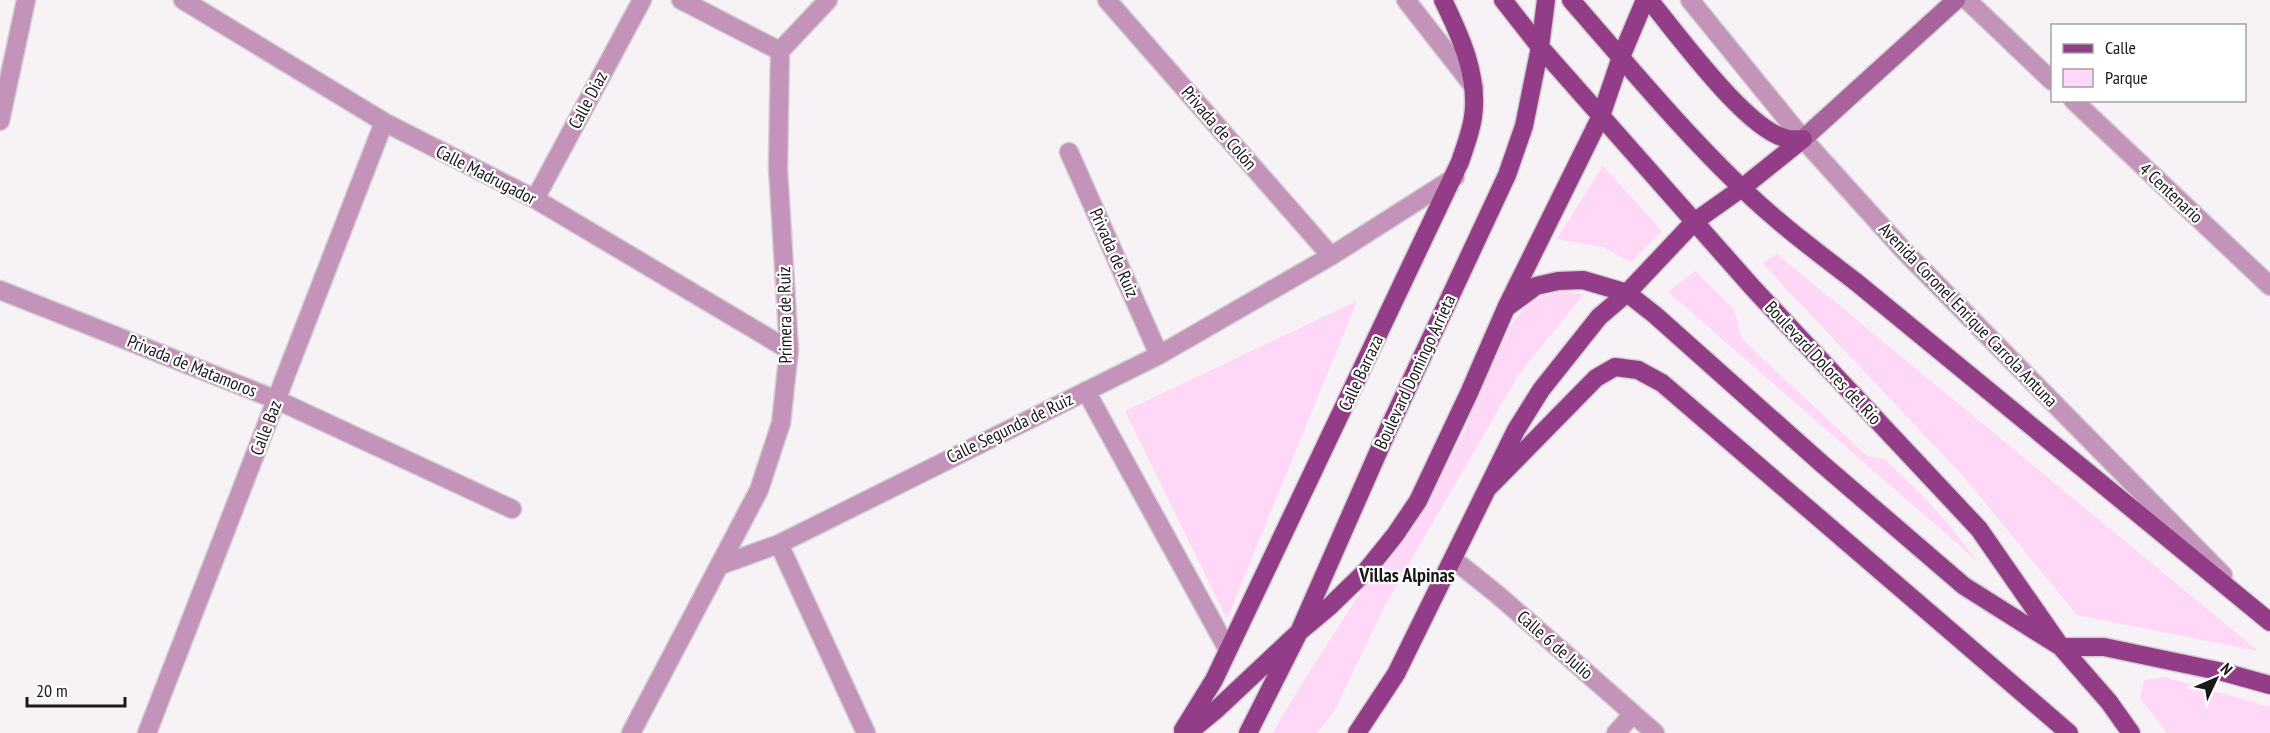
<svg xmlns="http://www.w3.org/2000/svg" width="2270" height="733" font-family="'PT Sans Narrow',sans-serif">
<rect width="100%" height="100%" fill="#f6f2f5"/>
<path fill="#fed8f6" d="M 1603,166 L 1662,231 L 1631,262 L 1603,247 L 1557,239 Z
M 1777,254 L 2258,651 L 2077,615 L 1964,477 L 1762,263 Z
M 1695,271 L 1734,309 L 1742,339 L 1867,456 L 1884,459 L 1917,490 L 1951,527 L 1976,560 L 1668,292 Z
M 1560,290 L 1584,294 L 1519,374 L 1384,607 L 1334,711 L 1317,733 L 1273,733 L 1293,698 L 1384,555 L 1429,498 L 1465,430 L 1486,374 L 1513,322 L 1531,301 Z
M 1357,301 L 1227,619 L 1125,411 Z
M 2164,677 L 2270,707 L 2270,733 L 2167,733 L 2140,698 L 2144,680 Z"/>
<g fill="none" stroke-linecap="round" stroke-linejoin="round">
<defs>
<path id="street" d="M 183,0 L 384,122 L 535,199 L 789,350
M 681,0 L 780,51
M 1107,0 L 1331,256
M 1406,0 L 1474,87
M 1690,0 L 1803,139 L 1906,253 L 2223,575
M 1967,0 L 2052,81
M 780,51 L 828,0
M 2073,100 L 2270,286
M 0,121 L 26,0
M 1069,152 L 1159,355
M 535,199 L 642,0
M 0,290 L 277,400 L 512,509
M 1086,391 L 1228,650
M 779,544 L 866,733
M 1453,559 L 1498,595 L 1655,733
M 721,565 L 779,544 L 1159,355 L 1331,256 L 1455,177
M 147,733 L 384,122
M 631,733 L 759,490 L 781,423 L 789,350 L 778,168 L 780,51
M 1616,733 L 1633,714"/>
<path id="secondary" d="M 1803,139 L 1956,0"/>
<path id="primary" d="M 1503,0 L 1540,47 L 1753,288 L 1979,529 L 2061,647 L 2109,702 L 2131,733
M 1571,0 C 1626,63 1683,132 1743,189 C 1778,223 1817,252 1856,282 L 2270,622
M 1649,0 C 1677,33 1745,128 1785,138 C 1790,140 1797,139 1803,139
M 1506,308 L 1536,286 L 1558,281 L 1583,280 L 1627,293 L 1655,315 L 1821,463 L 1964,586 L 2061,647 L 2104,647 L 2223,672 L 2270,685
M 1488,488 L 1596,378 L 1615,367 L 1638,370 L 1662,383 L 2069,733
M 1183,730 L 1214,680 L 1460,162 C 1465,147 1471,132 1473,117 C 1479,76 1460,35 1443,0
M 1188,733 L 1217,709 L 1299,632 L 1330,606 L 1366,571 L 1395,535 L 1418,501 L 1469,393 L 1506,308 L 1601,116 L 1621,57 L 1645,0
M 1248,733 L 1299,632 L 1387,432 L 1507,175 L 1524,126 L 1540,47 L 1546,0
M 1357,733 L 1396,674 L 1516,430 L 1541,390 L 1599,317 L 1627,293 L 1694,222 L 1742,188 L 1803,139"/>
</defs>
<use href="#street" stroke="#d3cfd2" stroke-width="21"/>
<use href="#secondary" stroke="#d3cfd2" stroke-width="21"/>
<use href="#primary" stroke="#d3cfd2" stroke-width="21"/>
<use href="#street" stroke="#c393ba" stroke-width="18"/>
<use href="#secondary" stroke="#a8639d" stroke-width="18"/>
<use href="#primary" stroke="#933d88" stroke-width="18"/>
</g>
<g text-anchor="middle" stroke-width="4.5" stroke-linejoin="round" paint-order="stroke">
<g font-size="18" fill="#1a1819" stroke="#fff">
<text transform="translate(588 100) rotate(-62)" y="6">Calle Díaz</text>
<text transform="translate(1219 128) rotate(49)" y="6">Privada de Colón</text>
<text transform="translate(486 175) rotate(27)" y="6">Calle Madrugador</text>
<text transform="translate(2171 193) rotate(43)" y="6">4 Centenario</text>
<text transform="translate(1114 253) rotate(66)" y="6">Privada de Ruiz</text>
<text transform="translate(785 315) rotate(-91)" y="6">Primera de Ruiz</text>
<text transform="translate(1968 315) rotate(46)" y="6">Avenida Coronel Enrique Carrola Antuna</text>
<text transform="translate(1823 363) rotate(47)" y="6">Boulevard Dolores del Río</text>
<text transform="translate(192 366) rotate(22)" y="6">Privada de Matamoros</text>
<text transform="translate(1415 372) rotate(-65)" y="6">Boulevard Domingo Arrieta</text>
<text transform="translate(1361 373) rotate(-65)" y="6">Calle Barraza</text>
<text transform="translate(266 428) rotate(-69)" y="6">Calle Baz</text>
<text transform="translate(1010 428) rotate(-26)" y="6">Calle Segunda de Ruiz</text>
<text transform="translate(1555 645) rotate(41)" y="6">Calle 6 de Julio</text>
</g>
<g font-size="20" font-weight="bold" fill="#1a1819" stroke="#fff">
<text x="1407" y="582">Villas Alpinas</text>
</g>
</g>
<rect x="2051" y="24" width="195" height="78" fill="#ffffff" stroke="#a3a3a3" stroke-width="1.5"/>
<rect x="2063" y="44" width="30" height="9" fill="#933d88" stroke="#a3a3a3" stroke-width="1.5"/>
<text x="2105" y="54" font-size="18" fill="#1a1819">Calle</text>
<rect x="2063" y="69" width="30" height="18" fill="#fed8f6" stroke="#a3a3a3" stroke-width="1.5"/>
<text x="2105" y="84" font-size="18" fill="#1a1819">Parque</text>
<g transform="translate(2216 679) rotate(46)" stroke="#ffffff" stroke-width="4.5" paint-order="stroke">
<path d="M0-4.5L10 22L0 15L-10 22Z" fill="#1a1819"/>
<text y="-9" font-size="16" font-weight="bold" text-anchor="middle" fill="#1a1819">N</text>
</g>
<path d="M27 697v9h98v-9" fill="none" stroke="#1a1819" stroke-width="3"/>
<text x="36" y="697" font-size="18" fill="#1a1819" stroke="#ffffff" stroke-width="4.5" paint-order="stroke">20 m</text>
</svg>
